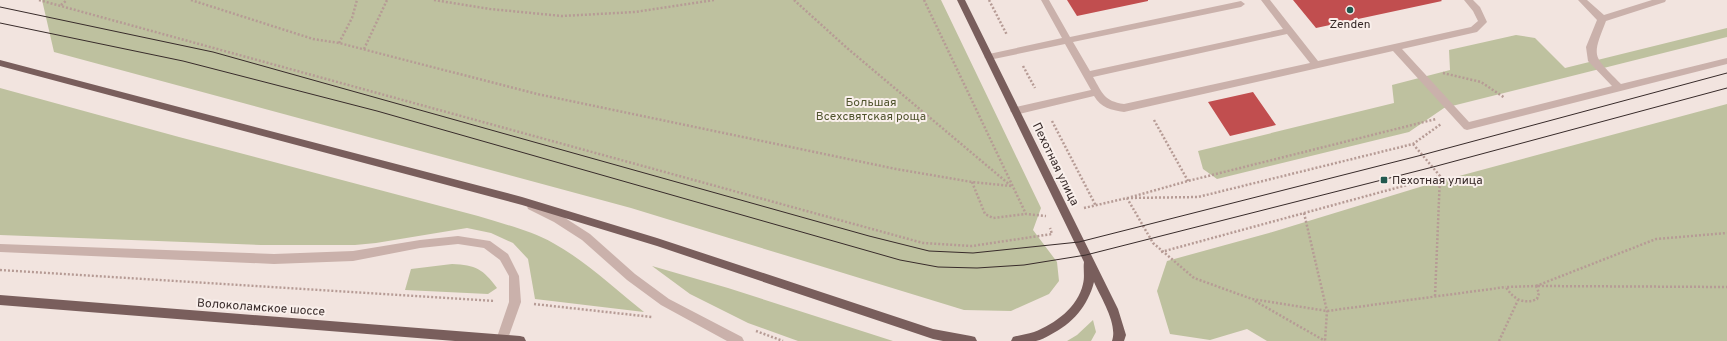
<svg xmlns="http://www.w3.org/2000/svg" width="1727" height="341" font-family="Overpass,sans-serif">
<rect width="100%" height="100%" fill="#f2e4df"/>
<path fill="#bec19f" d="M 42,0 L 941,0 L 1041,208 L 1033,230 L 1057,262 L 1059,281 L 1049,294 L 1011,311 L 964,310 L 631,208 L 54,52 Z
M 1727,28 L 1727,37 L 1444,108 L 1409,132 L 1217,179 L 1203,169 L 1198,151 L 1394,103 L 1392,85 L 1450,70 L 1449,50 L 1516,35 L 1535,38 L 1565,68 Z
M 0,88 L 179,137 L 478,216 C 503,224 530,230 553,243 C 586,261 615,289 644,312 L 535,299 L 528,259 L 513,243 L 491,233 L 467,228 L 376,243 L 355,245 L 261,245 L 0,235 Z
M 1727,104 L 1727,341 L 1267,341 L 1247,329 L 1210,340 L 1170,334 L 1157,291 L 1167,261 L 1269,233 L 1433,183 Z
M 452,264 C 476,265 483,269 497,288 L 488,294 L 405,290 L 411,269 Z
M 652,266 L 728,288 L 893,341 L 798,341 L 748,323 L 690,294 Z
M 1093,320 L 1096,332 L 1091,341 L 1067,341 L 1077,335 Z"/>
<path fill="#c14e4f" d="M 1067,0 L 1148,0 L 1148,1 L 1077,16 Z
M 1293,0 L 1441,0 L 1442,1 L 1316,28 Z
M 1253,92 L 1276,125 L 1230,136 L 1208,102 Z"/>
<g fill="none" stroke-linecap="round" stroke-linejoin="round">
<path stroke="#b69b95" stroke-width="2.5" stroke-dasharray="2 2" stroke-linecap="butt" d="M 39,0 L 923,243 L 972,246 L 1052,234 L 1050,228
M 191,0 L 313,39 L 339,43 L 537,94 L 896,169 L 972,182 L 1011,186
M 434,0 L 490,9 L 562,16 L 635,12 L 714,0
M 794,0 L 847,48 L 1010,185
M 924,0 L 1026,214 L 1046,216
M 989,0 L 1007,35
M 61,5 L 67,0
M 339,43 L 352,18 L 357,0
M 364,49 L 387,0
M 1023,66 L 1035,88
M 1443,73 L 1481,82 L 1505,98
M 1154,120 L 1188,181
M 1052,121 L 1096,206
M 1413,144 L 1440,176 L 1435,296
M 972,182 L 985,214 L 993,218 L 1026,214
M 1131,197 L 1188,181 L 1436,119
M 1127,198 L 1198,197 L 1413,144 L 1441,124
M 1084,208 L 1127,198 L 1153,243 L 1194,278 L 1252,299 L 1327,311 L 1506,287
M 1304,213 L 1327,311 L 1325,341
M 1161,252 L 1440,176
M 0,270 L 495,301
M 1536,286 L 1539,293 L 1537,299 C 1524,305 1513,299 1506,287 Z
M 1536,286 L 1656,239 L 1727,233
M 1538,286 L 1727,287
M 1255,301 L 1325,341
M 534,304 L 652,317
M 756,331 L 783,341
M 1499,341 L 1518,300"/>
<path fill="#cab1ab" fill-rule="evenodd" d="M 1041,0 L 1049,0 L 1070,37 L 1241,1 L 1245,4 L 1241,7 L 1073,42 L 1090,71 L 1283,29 L 1261,0 L 1270,0 L 1318,61 L 1471,27 L 1478,21 L 1473,11 L 1464,0 L 1473,0 L 1480,7 L 1487,22 L 1477,32 L 1402,49 L 1469,122 L 1612,86 L 1588,61 L 1586,47 L 1597,20 L 1578,0 L 1587,0 L 1604,15 L 1652,0 L 1666,0 L 1665,2 L 1606,21 C 1591,59 1593,55 1621,84 L 1727,58 L 1727,64 L 1467,130 L 1464,129 L 1393,51 L 1124,112 C 1111,110 1101,108 1094,96 L 1015,115 L 1010,111 L 1012,108 L 1091,90 L 1065,44 L 989,60 L 984,57 L 989,54 L 1062,38 ZM 1287,34 L 1310,63 L 1124,104 C 1104,101 1103,94 1093,77 Z
M 532,202 L 562,216 L 590,234 L 635,274 L 669,299 L 742,337 L 744,341 L 727,341 L 661,305 L 627,280 L 582,240 L 554,222 L 528,209 L 527,206 L 528,203 Z
M 458,236 L 490,241 L 508,254 L 519,276 L 521,302 L 507,341 L 496,340 L 509,302 L 509,276 L 500,260 L 484,248 L 458,244 L 420,248 L 353,261 L 274,264 L 0,252 L 0,244 L 274,254 L 353,251 L 420,240 Z"/>
<path fill="#795e5c" fill-rule="evenodd" d="M 957,0 L 965,0 L 1118,309 L 1126,335 L 1124,341 L 1112,341 C 1118,324 1101,298 1094,282 C 1088,306 1072,324 1050,335 C 1046,337 1041,340 1036,341 C 1028,341 1019,341 1011,341 L 1013,337 C 1020,335 1027,334 1034,332 C 1055,324 1078,307 1083,284 C 1085,276 1083,269 1084,262 Z
M 0,60 L 522,197 L 657,238 L 933,329 L 971,336 L 975,337 L 977,341 L 943,341 L 933,339 L 657,246 L 522,205 L 0,66 Z
M 0,295 L 520,336 L 524,337 L 526,341 L 455,341 L 0,305 Z"/>
<path stroke="#382b2a" stroke-width="1" d="M 0,7 L 213,52 L 869,236 L 929,251 L 973,253 L 1079,242 L 1422,155 L 1727,73
M 0,23 L 183,61 L 377,111 L 900,260 L 938,267 L 977,268 L 1024,265 L 1086,255 L 1433,167 L 1727,88"/>
</g>
<g fill="#21584e" stroke="#f9efeb" stroke-width="1.5">
<circle cx="1350" cy="10" r="4"/>
<rect x="1380" y="176" width="8" height="8" rx="2"/>
</g>
<g text-anchor="middle" stroke-width="4" stroke-linejoin="round" paint-order="stroke">
<g font-size="12" fill="#382b2a" stroke="#f9efeb">
<text x="1350" y="28">Zenden</text>
<text x="1392" y="184" text-anchor="start">Пехотная улица</text>
</g>
<g font-size="12" fill="#51552f" stroke="#f9efeb">
<text x="871" y="106">Большая<tspan x="871" dy="14">Всехсвятская роща</tspan></text>
</g>
<g font-size="12" fill="#382b2a" stroke="#f9efeb">
<text transform="translate(1056 164) rotate(64)" y="4">Пехотная улица</text>
<text transform="translate(261 307) rotate(4)" y="4">Волоколамское шоссе</text>
</g>
</g>
</svg>
